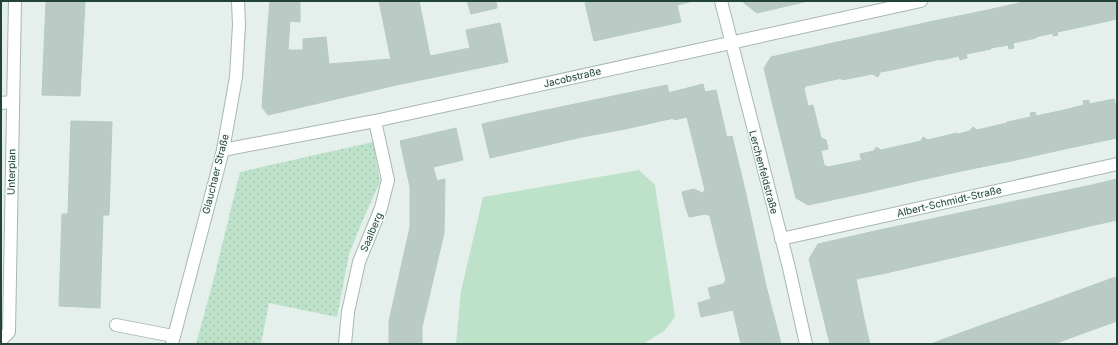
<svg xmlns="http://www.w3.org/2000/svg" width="1118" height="345" font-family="Inter,sans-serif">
<defs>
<pattern id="grass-dots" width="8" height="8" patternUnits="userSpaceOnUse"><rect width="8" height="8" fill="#bde2c9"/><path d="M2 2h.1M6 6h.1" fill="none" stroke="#a2c3ae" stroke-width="1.8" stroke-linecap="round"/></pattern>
</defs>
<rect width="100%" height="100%" fill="#e5efec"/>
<path fill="url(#grass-dots)" d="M 373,142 L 380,182 L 364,217 L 349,254 L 337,317 L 269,303 L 261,344 L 196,344 L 213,282 L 240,172 Z"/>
<path fill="#bde2c9" d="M 639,170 L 655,185 L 675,317 L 664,331 L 643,344 L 456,344 L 461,291 L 483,197 Z"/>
<path fill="#bacbc5" stroke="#b7cac3" d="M 46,1 L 85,1 L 80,96 L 42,95 Z
M 270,1 L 300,1 L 300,22 L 290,21 L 288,50 L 266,50 Z
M 379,1 L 419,1 L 430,56 L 470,48 L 466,30 L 500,23 L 508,62 L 396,85 Z
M 467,1 L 496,1 L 497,8 L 471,14 Z
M 595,1 L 693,1 L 677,5 L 681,22 L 594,41 L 585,3 Z
M 743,1 L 808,1 L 757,13 L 744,3 Z
M 1028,1 L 1075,1 L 1081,27 L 1057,32 L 1058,35 L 1053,36 L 1053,33 L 1036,37 Z
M 1028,1 L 1036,38 L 1013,43 L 1014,48 L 1009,49 L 1008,45 L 991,48 L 983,11 Z
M 1075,1 L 1117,1 L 1117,19 L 1081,27 Z
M 983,11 L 991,49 L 966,54 L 967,58 L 960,60 L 959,56 L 941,60 L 934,21 Z
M 934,21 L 941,59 L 892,70 L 884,32 Z
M 884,32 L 892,70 L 880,72 L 878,77 L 872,74 L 842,80 L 833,43 Z
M 326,37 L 329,64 L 391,59 L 396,85 L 268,115 L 262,107 L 266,50 L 303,50 L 303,39 Z
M 833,43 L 842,78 L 806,86 L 804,89 L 808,106 L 775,114 L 764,68 L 771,57 Z
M 703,84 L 705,92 L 716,90 L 727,138 L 694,145 L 687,117 L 674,120 L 668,93 Z
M 667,85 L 674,118 L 625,129 L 618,95 Z
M 618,95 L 625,129 L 582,137 L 575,104 Z
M 1114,99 L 1117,110 L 1117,138 L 1069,148 L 1060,111 L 1084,105 L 1083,101 L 1089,100 L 1089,104 Z
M 575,104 L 582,137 L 534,148 L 527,114 Z
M 813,105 L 821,138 L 826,140 L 828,149 L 786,158 L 775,114 Z
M 1060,111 L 1069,148 L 1016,160 L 1007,122 L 1031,117 L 1030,113 L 1035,112 L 1036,116 Z
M 527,114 L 534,148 L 490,158 L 482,124 Z
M 71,121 L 112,122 L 109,215 L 103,215 L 100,308 L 59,306 L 62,214 L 68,214 Z
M 1007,123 L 1016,160 L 966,170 L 958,134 L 970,131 L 973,127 L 977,130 Z
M 456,128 L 463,160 L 433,167 L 437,181 L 410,187 L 400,141 Z
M 957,133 L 966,170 L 916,181 L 908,144 L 921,141 L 923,137 L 928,140 Z
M 732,136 L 745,190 L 685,205 L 682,192 L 694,189 L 702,193 L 705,190 L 694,145 Z
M 908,144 L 916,181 L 869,192 L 860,154 L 874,151 L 876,147 L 881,150 Z
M 821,151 L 824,165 L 828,167 L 862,160 L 869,192 L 808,205 L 796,198 L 786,158 Z
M 445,179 L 444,233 L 422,327 L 422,344 L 389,344 L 389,321 L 410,227 L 410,187 Z
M 1117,179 L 1117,220 L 1099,224 L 1092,185 Z
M 1092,185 L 1099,224 L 1034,239 L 1025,199 Z
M 745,190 L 756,240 L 718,249 L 710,216 L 706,214 L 689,217 L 685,205 Z
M 1025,199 L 1034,239 L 960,256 L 950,215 Z
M 950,215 L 960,256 L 886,273 L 875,231 Z
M 875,231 L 886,273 L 856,279 L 864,319 L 826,328 L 809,259 L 818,244 Z
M 756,240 L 766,286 L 711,299 L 708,288 L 723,284 L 726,280 L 718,249 Z
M 1117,277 L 1117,300 L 1110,279 Z
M 1110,279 L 1117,300 L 1117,321 L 1081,334 L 1069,294 Z
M 766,286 L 779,336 L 741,344 L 733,310 L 701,317 L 698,303 L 711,299 Z
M 1069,294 L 1081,334 L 1054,344 L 1035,344 L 1025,310 Z
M 1025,310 L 1035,344 L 994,344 L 988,323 Z
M 864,319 L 870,344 L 830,344 L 826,328 Z
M 988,323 L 994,344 L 946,344 L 944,339 Z
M 779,336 L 781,344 L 746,344 Z
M 944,339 L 946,344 L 931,344 Z"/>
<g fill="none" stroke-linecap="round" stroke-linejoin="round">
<defs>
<path id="service" d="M 1,103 L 12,102"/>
<path id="minor" d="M 721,1 L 789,268 L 806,344
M 223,150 L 375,121 L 921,1
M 781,239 L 1117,164
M 116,325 L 173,336
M 1,340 L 9,332 L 15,1
M 345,344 L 348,312 L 359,262 L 381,208 L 388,180 L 375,121"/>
<path id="tertiary" d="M 172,344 L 223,150 L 236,77 L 239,25 L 238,1"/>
</defs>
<use href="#service" stroke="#a7b8b4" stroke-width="14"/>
<use href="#minor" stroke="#a7b8b4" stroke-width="14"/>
<use href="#tertiary" stroke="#a7b8b4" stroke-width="14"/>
<use href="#service" stroke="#fff" stroke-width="12"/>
<use href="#minor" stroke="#fff" stroke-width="12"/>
<use href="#tertiary" stroke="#fff" stroke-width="12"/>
</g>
<g text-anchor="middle" stroke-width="3" stroke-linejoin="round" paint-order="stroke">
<g font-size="10" fill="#22433c" stroke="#f7fbf9">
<text transform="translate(572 77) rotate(-13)" y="4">Jacobstraße</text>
<text transform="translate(11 172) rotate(-89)" y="4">Unterplan</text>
<text transform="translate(764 172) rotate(75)" y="4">Lerchenfeldstraße</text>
<text transform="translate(215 174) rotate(-76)" y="4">Glauchaer Straße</text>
<text transform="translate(949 201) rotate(-13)" y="4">Albert-Schmidt-Straße</text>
<text transform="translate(371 232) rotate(-67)" y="4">Saalberg</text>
</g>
</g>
<rect width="1118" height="345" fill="none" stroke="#22433c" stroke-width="4"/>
</svg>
